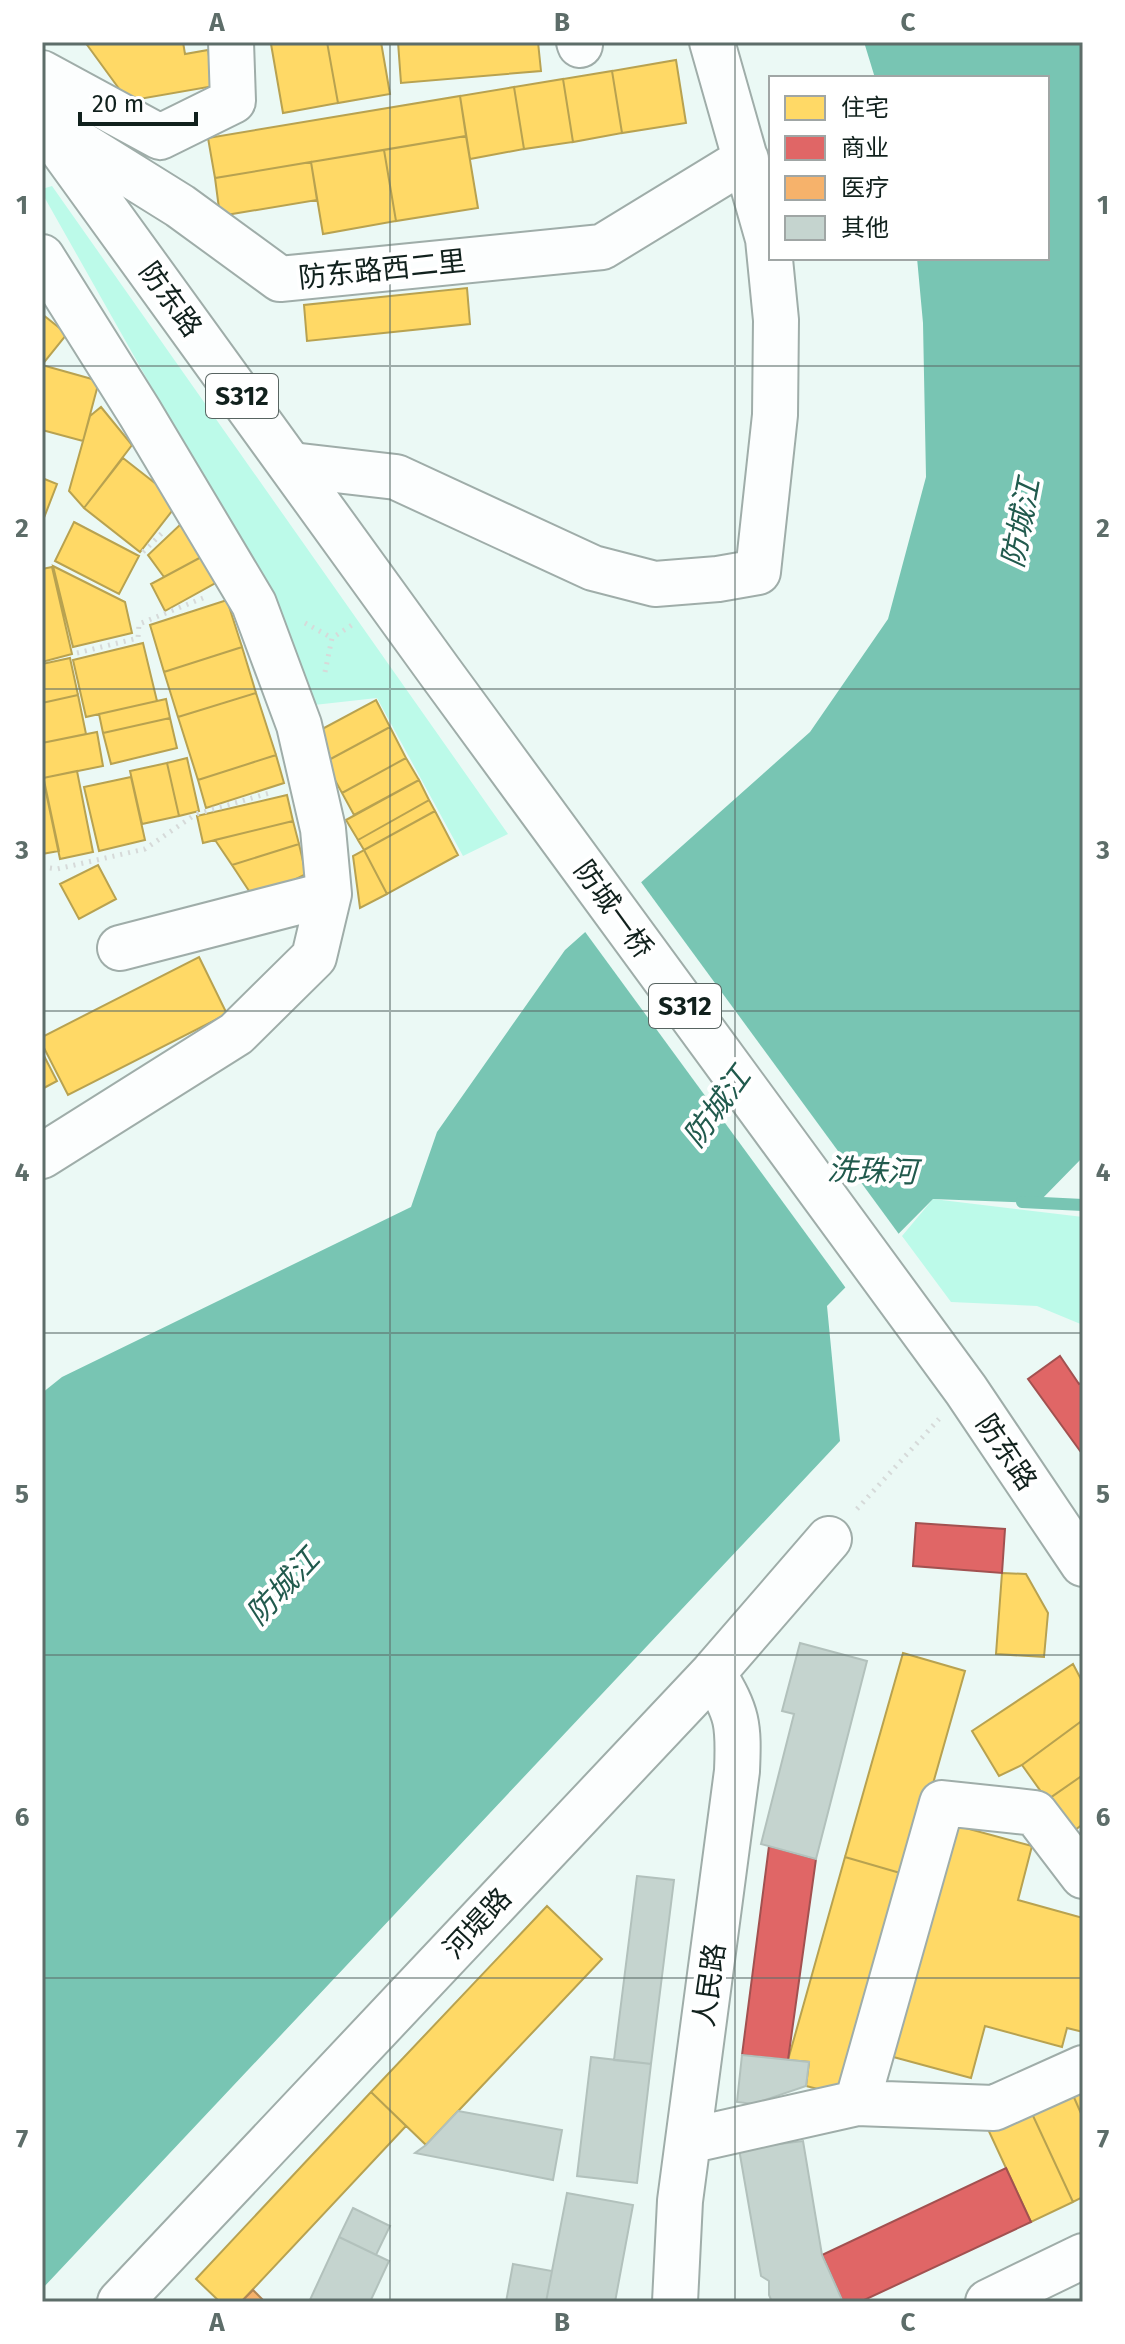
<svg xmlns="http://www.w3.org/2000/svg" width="1125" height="2344" font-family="'Fira Sans','Noto Sans SC',sans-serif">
<rect width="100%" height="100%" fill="#ebf9f5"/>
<path fill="#bcfae9" d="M 52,186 L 508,834 L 463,856 L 377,698 L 314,705 L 265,588 L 42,193 L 42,189 Z
M 933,1199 L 1083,1217 L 1083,1325 L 1037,1306 L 951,1302 L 902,1236 Z"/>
<path fill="#78c5b3" d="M 864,42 L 1083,42 L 1083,1157 L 1038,1203 L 933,1199 L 827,1306 L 840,1441 L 42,2289 L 42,1393 L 62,1377 L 411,1207 L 437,1132 L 565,950 L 810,732 L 888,619 L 926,477 L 923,323 L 917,258 L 1047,258 L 1047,78 L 875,78 Z"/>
<path fill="#ebf9f5" d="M 638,878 L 901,1237 L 848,1291 L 583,929 Z"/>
<path fill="#ffd966" stroke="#b8a250" stroke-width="2" d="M 85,42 L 183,42 L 185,54 L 208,50 L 214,86 L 128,101 Z
M 282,42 L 327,42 L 338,103 L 283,113 L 271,44 Z
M 327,42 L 381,42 L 390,94 L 338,103 Z
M 398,42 L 538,42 L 541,71 L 401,83 Z
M 676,60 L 686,123 L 622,133 L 612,71 Z
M 612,71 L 622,133 L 573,142 L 563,79 Z
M 563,79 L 573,142 L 524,149 L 514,87 Z
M 514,87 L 524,149 L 470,159 L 460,96 Z
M 460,96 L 466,136 L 215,178 L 208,138 Z
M 466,136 L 478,208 L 396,221 L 384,150 Z
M 384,150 L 396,221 L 323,234 L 311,162 Z
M 311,162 L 317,200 L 220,216 L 215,178 Z
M 467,288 L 470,324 L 307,341 L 304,305 Z
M 42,314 L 67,334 L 42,365 Z
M 42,365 L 99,381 L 83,441 L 42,430 Z
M 101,407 L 132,445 L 84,508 L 69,491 L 90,416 Z
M 123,458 L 179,502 L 140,552 L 84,508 Z
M 42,478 L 57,484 L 42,523 Z
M 74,522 L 139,556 L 119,594 L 55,561 Z
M 183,522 L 205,555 L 164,577 L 148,555 Z
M 205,555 L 219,581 L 165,611 L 151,584 Z
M 53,566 L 125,602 L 132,633 L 73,647 Z
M 52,567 L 72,654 L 42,662 L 42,569 Z
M 227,600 L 242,647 L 164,672 L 150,625 Z
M 143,643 L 157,701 L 86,717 L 73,660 Z
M 242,647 L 256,693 L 178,717 L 164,672 Z
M 70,658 L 78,695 L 42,703 L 42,664 Z
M 256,693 L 276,755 L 198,780 L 178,717 Z
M 78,695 L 86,734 L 42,743 L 42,703 Z
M 166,699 L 170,718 L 103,733 L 99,714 Z
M 376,700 L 390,727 L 325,762 L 311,735 Z
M 170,718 L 177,748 L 111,764 L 103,733 Z
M 390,727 L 406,758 L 342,793 L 325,762 Z
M 97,732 L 103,766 L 43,778 L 42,743 Z
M 276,755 L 284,783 L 206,808 L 198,780 Z
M 187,758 L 199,811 L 179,816 L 167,763 Z
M 406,758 L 419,780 L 354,815 L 342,793 Z
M 167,763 L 179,816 L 142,824 L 130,771 Z
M 42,771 L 59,851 L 42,854 Z
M 77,771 L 93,852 L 60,859 L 43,778 Z
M 131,777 L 145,840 L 99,851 L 84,787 Z
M 419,780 L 429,800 L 358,840 L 346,820 Z
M 287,795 L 293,821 L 203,843 L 197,816 Z
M 429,800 L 435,811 L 364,850 L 358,840 Z
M 435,811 L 458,855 L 387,894 L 364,850 Z
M 293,821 L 299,844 L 232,865 L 215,840 Z
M 299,844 L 306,874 L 255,900 L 232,865 Z
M 364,850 L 387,894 L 360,908 L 353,856 Z
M 98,865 L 116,899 L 79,919 L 60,884 Z
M 199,957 L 227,1014 L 68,1095 L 42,1044 L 42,1037 Z
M 42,1052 L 57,1081 L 42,1089 Z
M 1002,1573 L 1026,1574 L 1048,1613 L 1044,1657 L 996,1654 Z
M 903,1653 L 965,1671 L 907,1875 L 845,1857 Z
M 1073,1664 L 1083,1683 L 1083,1720 L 1022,1765 L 999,1776 L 972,1731 Z
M 1083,1720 L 1083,1775 L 1047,1800 L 1022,1765 Z
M 1083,1775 L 1083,1824 L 1071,1833 L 1047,1800 Z
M 947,1823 L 1032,1846 L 1018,1900 L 1083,1918 L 1083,2032 L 1067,2028 L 1062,2047 L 985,2026 L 971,2078 L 886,2055 Z
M 845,1857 L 907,1875 L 845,2096 L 806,2086 L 809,2062 L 788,2060 Z
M 547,1906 L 602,1959 L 426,2145 L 371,2092 Z
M 1083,2080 L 1083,2118 L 1069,2086 Z
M 1069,2086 L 1083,2118 L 1083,2197 L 1073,2202 L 1028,2105 Z
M 371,2092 L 406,2126 L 241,2302 L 220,2302 L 196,2279 Z
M 1028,2105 L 1073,2202 L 1031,2222 L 986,2125 Z"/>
<path fill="#e06666" stroke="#a25150" stroke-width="2" d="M 1060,1356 L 1079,1384 L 1083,1382 L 1083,1455 L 1028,1379 Z
M 916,1523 L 1005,1529 L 1002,1573 L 913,1566 Z
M 769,1846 L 816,1859 L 788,2060 L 742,2055 Z
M 1006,2168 L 1031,2222 L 860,2302 L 843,2302 L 822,2255 Z"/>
<path fill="#f6b26b" stroke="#b18654" stroke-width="2" d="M 253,2290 L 265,2302 L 241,2302 Z"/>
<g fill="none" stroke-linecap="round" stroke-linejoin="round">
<path stroke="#78c5b3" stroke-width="12" d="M 1022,1202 L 1083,1205"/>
</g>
<path fill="#c5d4cf" stroke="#b2c1bc" stroke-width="2" d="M 800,1643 L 867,1661 L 816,1859 L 761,1844 L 794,1714 L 782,1711 Z
M 637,1876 L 674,1880 L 651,2064 L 614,2060 Z
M 742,2055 L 809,2062 L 806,2086 L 753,2104 L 737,2102 Z
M 591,2057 L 651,2064 L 637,2183 L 577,2176 Z
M 458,2111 L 562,2130 L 553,2180 L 415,2153 L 426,2145 Z
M 803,2141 L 822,2255 L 843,2302 L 772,2302 L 769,2295 L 769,2281 L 761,2276 L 739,2149 Z
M 567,2193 L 633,2205 L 615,2302 L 546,2302 Z
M 353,2208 L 390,2226 L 376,2255 L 339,2237 Z
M 339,2237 L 389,2261 L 370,2302 L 309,2302 Z
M 513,2264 L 552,2271 L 546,2302 L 506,2302 Z"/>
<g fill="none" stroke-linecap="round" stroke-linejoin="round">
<defs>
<path id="minor" d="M 579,42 L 580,45
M 42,73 L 160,137 L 233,101 L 231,42
M 42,120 L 180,206 L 280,279 L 602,247 L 746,159
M 42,257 L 140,413 L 254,604 L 299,725 L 323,829 L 329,894 L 314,957 L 236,1034 L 42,1156
M 292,465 L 396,477 L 593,568 L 655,584 L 718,579 L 758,572 L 775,415 L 776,320 L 768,239 L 712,42
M 120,948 L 329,894
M 857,2103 L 942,1803 L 1035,1813 L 1083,1876
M 688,2141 L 857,2103 L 994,2108 L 1083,2068
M 120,2302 L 713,1673 L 829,1539
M 675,2302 L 680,2201 L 737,1771 C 739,1724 738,1714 713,1673"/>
<path id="major" d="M 42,122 L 440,672 L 966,1390 L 1083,1564
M 988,2302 L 1083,2256"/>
</defs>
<use href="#minor" stroke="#9fada9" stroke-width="48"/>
<use href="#major" stroke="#9fada9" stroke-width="48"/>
<path stroke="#d6dad9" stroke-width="5" stroke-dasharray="2 6" stroke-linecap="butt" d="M 143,552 L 164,531
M 305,623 L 332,638
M 77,653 L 138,638 L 139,624 L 203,598
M 325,672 L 332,638 L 355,623
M 42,867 L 57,869 L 145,849 L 196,814 L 273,792
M 857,1509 L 939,1419"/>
<use href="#minor" stroke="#fcfefe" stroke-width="44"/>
<use href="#major" stroke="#fcfefe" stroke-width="44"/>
</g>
<path fill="none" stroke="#5d6d69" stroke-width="2" stroke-opacity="0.55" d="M 390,42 L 390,2302M 735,42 L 735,2302M 42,366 L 1083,366M 42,689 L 1083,689M 42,1011 L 1083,1011M 42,1333 L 1083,1333M 42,1655 L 1083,1655M 42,1978 L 1083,1978"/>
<g text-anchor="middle" stroke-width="8" stroke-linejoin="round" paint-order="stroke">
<g fill="#fff" stroke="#586461" stroke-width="2">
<rect x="206" y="374" width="72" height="44" rx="6"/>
<rect x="649" y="984" width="72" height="44" rx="6"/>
</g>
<g font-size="26" font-weight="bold" fill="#11211d">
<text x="242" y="405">S312</text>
<text x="685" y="1015">S312</text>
</g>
<g font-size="28" fill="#11211d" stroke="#fff">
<text transform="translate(382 269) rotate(-6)" y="10">防东路西二里</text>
<text transform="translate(171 299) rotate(54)" y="10">防东路</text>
<text transform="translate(614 909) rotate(54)" y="10">防城一桥</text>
<text transform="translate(1007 1452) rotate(56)" y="10">防东路</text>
<text transform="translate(477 1923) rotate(-47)" y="10">河堤路</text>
<text transform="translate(709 1985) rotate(-82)" y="10">人民路</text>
</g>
<g font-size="30" font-style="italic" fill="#215a4d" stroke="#fff">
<text transform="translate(1021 523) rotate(-79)" y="10">防城江</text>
<text transform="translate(717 1107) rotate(-54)" y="10">防城江</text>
<text transform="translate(872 1171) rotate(2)" y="10">洗珠河</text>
<text transform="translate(283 1587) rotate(-47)" y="10">防城江</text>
</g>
</g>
<rect width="1125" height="2344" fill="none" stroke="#ffffff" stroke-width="88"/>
<rect x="769" y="76" width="280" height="184" fill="#ffffff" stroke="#a0a6a5" stroke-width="2"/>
<rect x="785" y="96" width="40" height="24" fill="#ffd966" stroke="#a0a6a5" stroke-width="2"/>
<text x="841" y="116" font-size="24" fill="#11211d">住宅</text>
<rect x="785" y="136" width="40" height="24" fill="#e06666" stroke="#a0a6a5" stroke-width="2"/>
<text x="841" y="156" font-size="24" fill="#11211d">商业</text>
<rect x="785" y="176" width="40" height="24" fill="#f6b26b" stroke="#a0a6a5" stroke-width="2"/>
<text x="841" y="196" font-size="24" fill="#11211d">医疗</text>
<rect x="785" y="216" width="40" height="24" fill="#c5d4cf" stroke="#a0a6a5" stroke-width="2"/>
<text x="841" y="236" font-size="24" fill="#11211d">其他</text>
<path d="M80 112v12h116v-12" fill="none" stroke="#11211d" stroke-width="4"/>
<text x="92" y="112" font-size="24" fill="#11211d" stroke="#ffffff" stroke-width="6" paint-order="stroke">20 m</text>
<rect x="44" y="44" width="1037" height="2256" fill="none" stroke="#5d6d69" stroke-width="3"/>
<g font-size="26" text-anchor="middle" font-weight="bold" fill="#5d6d69">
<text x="217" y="31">A</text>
<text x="562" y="31">B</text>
<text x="908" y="31">C</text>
<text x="22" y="214">1</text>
<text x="1103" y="214">1</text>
<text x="22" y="537">2</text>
<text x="1103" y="537">2</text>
<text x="22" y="859">3</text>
<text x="1103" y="859">3</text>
<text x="22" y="1181">4</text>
<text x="1103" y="1181">4</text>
<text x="22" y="1503">5</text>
<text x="1103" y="1503">5</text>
<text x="22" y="1826">6</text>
<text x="1103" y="1826">6</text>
<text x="22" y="2148">7</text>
<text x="1103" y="2148">7</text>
<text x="217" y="2331">A</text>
<text x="562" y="2331">B</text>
<text x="908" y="2331">C</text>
</g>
</svg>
